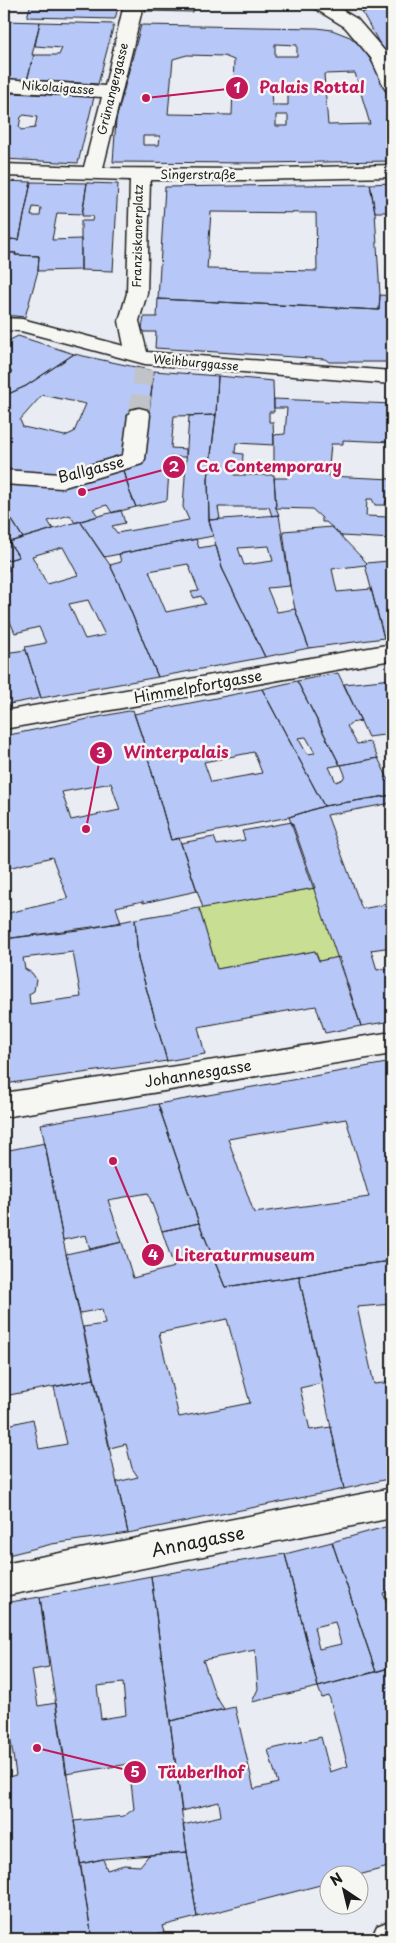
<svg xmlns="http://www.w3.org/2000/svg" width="396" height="1943" font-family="'Playpen Sans',sans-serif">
<rect width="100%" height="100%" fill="#e9edf3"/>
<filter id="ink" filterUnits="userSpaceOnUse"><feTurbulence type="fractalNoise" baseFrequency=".02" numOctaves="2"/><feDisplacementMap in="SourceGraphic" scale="10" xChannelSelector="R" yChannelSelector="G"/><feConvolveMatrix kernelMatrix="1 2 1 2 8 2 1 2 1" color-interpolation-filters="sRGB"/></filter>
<g filter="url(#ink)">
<path fill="#c8de93" stroke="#727d58" d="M 315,888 L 339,957 L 319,961 L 315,951 L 217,969 L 199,908 Z"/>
<path fill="#b7c8f8" stroke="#1c1c1c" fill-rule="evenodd" d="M 31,4 L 72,6 L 72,4 L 119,4 L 115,19 L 27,17 Z
M 146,4 L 195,4 L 193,12 L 145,11 Z
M 345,4 L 380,4 L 384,9 L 362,12 Z
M 392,8 L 392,49 L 383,50 L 362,12 Z
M 4,21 L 40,22 L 32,55 L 34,55 L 27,80 L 4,79 L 4,57 L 6,57 L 8,48 L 4,48 Z
M 40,22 L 114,24 L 98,84 L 27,80 L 34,55 L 59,55 L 62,48 L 35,46 Z
M 141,25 L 317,28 L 332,30 L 350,37 L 364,49 L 377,71 L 392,106 L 392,161 L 258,163 L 113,162 L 116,120 ZM 275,44 L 297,45 L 297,56 L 275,56 ZM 187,55 L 224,56 L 234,60 L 232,115 L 168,114 L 173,59 ZM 355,73 L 370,124 L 328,125 L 324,74 ZM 271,91 L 288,91 L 288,105 L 272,105 ZM 276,115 L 288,115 L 288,126 L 276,126 ZM 143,136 L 160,136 L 159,145 L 143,145 Z
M 4,92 L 11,93 L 4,122 Z
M 11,93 L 94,97 L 78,163 L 4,159 L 4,122 ZM 24,115 L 37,117 L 35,128 L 21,130 L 19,127 L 21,117 Z
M 4,181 L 31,182 L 19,240 L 10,239 L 8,253 L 4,252 Z
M 31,182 L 87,183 L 82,214 L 57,213 L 52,240 L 81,239 L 81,270 L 38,271 L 39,256 L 15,255 L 16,253 L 8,253 L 10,239 L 19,240 ZM 33,207 L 41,208 L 40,216 L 31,216 Z
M 87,183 L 118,184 L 113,271 L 81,270 L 81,221 L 92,221 L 93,216 L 82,216 Z
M 392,183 L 392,212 L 375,212 L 370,184 Z
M 370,184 L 375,212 L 380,295 L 379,310 L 158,299 L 165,187 ZM 211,212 L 316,213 L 317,271 L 207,269 Z
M 4,252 L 16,253 L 15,255 L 39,256 L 38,271 L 25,317 L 4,315 Z
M 380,295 L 392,296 L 392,362 L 329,362 L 325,359 L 155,348 L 156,332 L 144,332 L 142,328 L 144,317 L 157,317 L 158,299 L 379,310 Z
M 18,336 L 74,354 L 26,386 L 4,396 L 4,376 L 12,372 L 4,366 L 4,343 Z
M 74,354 L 154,371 L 148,417 L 126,454 L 63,474 L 4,470 L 4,396 L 26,386 ZM 42,395 L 86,404 L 74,432 L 65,436 L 23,427 L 20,420 Z
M 154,371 L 218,376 L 216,415 L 174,416 L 171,448 L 186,449 L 186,457 L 170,457 L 167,500 L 136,507 L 129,490 L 124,470 L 138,466 L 144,455 Z
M 218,376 L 273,381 L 274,412 L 269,412 L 269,422 L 273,422 L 274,445 L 236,443 L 235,453 L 243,454 L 242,469 L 234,469 L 234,475 L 274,475 L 276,508 L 279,515 L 272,516 L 269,507 L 218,507 L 220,519 L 209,520 L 208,479 L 216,415 Z
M 274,399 L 392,404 L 392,442 L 343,440 L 343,444 L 331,444 L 328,476 L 392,479 L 392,539 L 342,536 L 326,522 L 322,522 L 322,518 L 312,509 L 276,508 L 274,478 L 287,478 L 288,463 L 274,462 L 274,435 L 285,434 L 287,408 L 274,408 ZM 367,499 L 372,499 L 375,505 L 385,505 L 386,501 L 389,501 L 388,517 L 366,516 Z
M 216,415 L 208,479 L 209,520 L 213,536 L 104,557 L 80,521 L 121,510 L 125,523 L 112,526 L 117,533 L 189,520 L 183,507 L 189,416 Z
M 124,470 L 129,490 L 136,507 L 112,513 L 107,505 L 93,509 L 98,516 L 75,523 L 70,515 L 48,521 L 53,529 L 23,538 L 4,507 L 4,484 L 57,488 Z
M 4,507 L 23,538 L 9,542 L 19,557 L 4,561 Z
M 279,515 L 290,586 L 267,588 L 277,612 L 295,609 L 309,648 L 265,657 L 222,568 L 209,520 ZM 269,546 L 273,561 L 244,565 L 238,548 Z
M 80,521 L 110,565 L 122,590 L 158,677 L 41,698 L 25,647 L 46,643 L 39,627 L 15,633 L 4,608 L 4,571 L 10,570 L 4,561 L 19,557 L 9,542 ZM 63,547 L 78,575 L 47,584 L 32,556 ZM 88,600 L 105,635 L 85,639 L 69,604 Z
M 332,527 L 367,563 L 365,565 L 332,569 L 337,592 L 371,589 L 384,638 L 309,648 L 295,609 L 290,586 L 283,531 Z
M 196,539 L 199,548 L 216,545 L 222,568 L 265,657 L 158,677 L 122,590 L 110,565 L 121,562 L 119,554 ZM 188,564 L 199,591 L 191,592 L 194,598 L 201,596 L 205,604 L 166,612 L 149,571 Z
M 388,561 L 392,573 L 392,637 L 384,638 L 365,565 L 367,563 Z
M 26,650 L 41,698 L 4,705 L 4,653 Z
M 338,673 L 361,721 L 351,723 L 347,726 L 357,744 L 370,742 L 378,758 L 340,765 L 297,681 Z
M 392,679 L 392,734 L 368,737 L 344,684 Z
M 297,681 L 340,765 L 329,767 L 336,782 L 343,779 L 345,775 L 341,765 L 378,758 L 392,787 L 392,795 L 324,806 L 262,689 ZM 306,737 L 315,753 L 307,754 L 298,738 Z
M 262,689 L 324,806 L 289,817 L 171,840 L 142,737 L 134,714 ZM 254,752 L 262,773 L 211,782 L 204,762 Z
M 133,710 L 142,737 L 171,840 L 179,838 L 197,891 L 143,903 L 143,901 L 116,907 L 121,923 L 4,939 L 4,914 L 68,899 L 52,857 L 4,869 L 4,736 ZM 111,783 L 120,810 L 71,820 L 62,792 Z
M 392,795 L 392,803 L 327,815 L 362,909 L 392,903 L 392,947 L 371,950 L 377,970 L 392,968 L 392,1021 L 361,1026 L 289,817 L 324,806 Z
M 292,822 L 315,888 L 203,908 L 181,843 L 214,837 L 217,845 L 245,840 L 242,831 Z
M 199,908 L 217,969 L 315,951 L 319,961 L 339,957 L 361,1026 L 325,1033 L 316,1006 L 258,1016 L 198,1027 L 205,1054 L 167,1061 L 138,959 L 135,919 Z
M 135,919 L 138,959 L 167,1061 L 4,1084 L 4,939 L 87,929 ZM 73,952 L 81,997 L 30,1004 L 29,994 L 34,991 L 36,979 L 32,973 L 25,969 L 23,958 Z
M 392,1062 L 392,1261 L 352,1266 L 299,1276 L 225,1287 L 199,1223 L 158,1104 ZM 346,1119 L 369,1197 L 254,1213 L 228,1139 Z
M 158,1104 L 199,1223 L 162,1231 L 148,1193 L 108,1200 L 122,1242 L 90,1250 L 86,1235 L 63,1240 L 41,1124 Z
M 45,1143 L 63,1240 L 94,1379 L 4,1396 L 4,1151 Z
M 199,1223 L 225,1287 L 299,1276 L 322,1383 L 300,1388 L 310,1430 L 331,1427 L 344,1489 L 128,1533 L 117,1482 L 138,1477 L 132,1468 L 126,1444 L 110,1448 L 83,1327 L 105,1324 L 102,1309 L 80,1313 L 66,1254 L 122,1242 L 133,1278 L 174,1267 L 162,1231 ZM 227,1319 L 250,1403 L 179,1417 L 159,1333 Z
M 392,1261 L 392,1304 L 357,1307 L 374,1384 L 392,1382 L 392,1478 L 344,1489 L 299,1276 L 352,1266 Z
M 94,1379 L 128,1533 L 52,1544 L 4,1556 L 4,1426 L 33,1419 L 39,1449 L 67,1444 L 54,1387 Z
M 392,1525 L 392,1590 L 383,1593 L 391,1613 L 387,1614 L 392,1628 L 392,1667 L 376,1672 L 332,1542 Z
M 332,1542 L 376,1672 L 318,1687 L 285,1554 ZM 335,1622 L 341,1644 L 319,1649 L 314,1627 Z
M 285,1554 L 318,1687 L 252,1702 L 258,1689 L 255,1650 L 203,1660 L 215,1695 L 224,1709 L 170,1721 L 151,1576 Z
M 151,1576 L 187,1852 L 103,1859 L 80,1864 L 74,1821 L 124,1816 L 134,1809 L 129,1764 L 66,1774 L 40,1597 ZM 123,1683 L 126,1715 L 101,1719 L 97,1686 Z
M 40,1597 L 49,1667 L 32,1670 L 38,1706 L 56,1703 L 92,1939 L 4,1939 L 4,1778 L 16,1775 L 8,1722 L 4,1723 L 4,1603 Z
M 392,1667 L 392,1866 L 355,1876 L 328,1876 L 328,1883 L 197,1917 L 183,1825 L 221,1816 L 219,1802 L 182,1811 L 170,1721 L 235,1707 L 254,1789 L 278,1783 L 268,1750 L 321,1737 L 330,1772 L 348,1766 L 329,1696 L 322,1698 L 318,1687 Z
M 187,1852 L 197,1917 L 162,1926 L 164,1932 L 133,1939 L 129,1939 L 128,1935 L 110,1939 L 92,1939 L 80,1864 L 103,1859 L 107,1870 L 124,1865 L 140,1866 L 149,1855 Z"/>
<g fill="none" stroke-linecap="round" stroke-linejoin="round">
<path stroke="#c0c3c8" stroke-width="20" stroke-dasharray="20 10" stroke-linecap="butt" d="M 139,415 L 144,369"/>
<defs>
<path id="minor" d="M 124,4 L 142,4 L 141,14 L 103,168 L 247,169 L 392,165 L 392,177 L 247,180 L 150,180 L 147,293 L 139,321 L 147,352 L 392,371 L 392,384 L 145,364 L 21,331 L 4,330 L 4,318 L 22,319 L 124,346 L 119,321 L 127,293 L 130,180 L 4,176 L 4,164 L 84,167 L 102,97 L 4,91 L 4,79 L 105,86 Z
M 311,4 L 332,4 L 357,19 L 389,56 L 392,63 L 392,91 L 385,89 L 371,58 L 345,27 L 314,8 Z
M 139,408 L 147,410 L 150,415 L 145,459 L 142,464 L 61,488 L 4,484 L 4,470 L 60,474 L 123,455 L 128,415 L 131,410 Z
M 392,644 L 392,660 L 4,729 L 4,711 Z
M 392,1032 L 392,1054 L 4,1117 L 4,1093 Z
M 392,1488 L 392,1518 L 4,1596 L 4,1564 Z
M 392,1920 L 392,1939 L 371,1939 L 377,1926 Z"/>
</defs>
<use href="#minor" stroke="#1c1c1c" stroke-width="3"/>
<use href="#minor" fill="#f6f6f2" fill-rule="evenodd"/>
</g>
</g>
<g text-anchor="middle" stroke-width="5" stroke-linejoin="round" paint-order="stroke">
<g font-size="12" fill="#1c1c1c" stroke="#f6f6f2">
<text transform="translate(58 88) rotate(4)" y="4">Nikolaigasse</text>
<text transform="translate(113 89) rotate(-76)" y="4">Grünangergasse</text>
<text x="198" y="179">Singerstraße</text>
<text transform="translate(138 236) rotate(-89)" y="4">Franziskanerplatz</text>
<text transform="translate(196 363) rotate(5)" y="4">Weihburggasse</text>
</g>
<g font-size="15" fill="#1c1c1c" stroke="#f6f6f2">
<text transform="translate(91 470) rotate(-14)" y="5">Ballgasse</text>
<text transform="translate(198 687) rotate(-10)" y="5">Himmelpfortgasse</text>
<text transform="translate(198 1074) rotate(-9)" y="5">Johannesgasse</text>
</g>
<g font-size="18" fill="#1c1c1c" stroke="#f6f6f2">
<text transform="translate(198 1542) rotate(-11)" y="6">Annagasse</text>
</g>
</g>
<path fill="none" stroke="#c2185b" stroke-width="2" d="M146 98L237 88M82 492L174 467M86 829L101 753M113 1161L153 1255M37 1748L135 1772"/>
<g fill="#c2185b" stroke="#f6f6f2" stroke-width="2">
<circle cx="146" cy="98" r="5"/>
<circle cx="82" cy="492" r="5"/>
<circle cx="86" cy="829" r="5"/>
<circle cx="113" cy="1161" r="5"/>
<circle cx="37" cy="1748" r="5"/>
<circle cx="237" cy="88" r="12"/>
<circle cx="174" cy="467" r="12"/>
<circle cx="101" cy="753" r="12"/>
<circle cx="153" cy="1255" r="12"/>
<circle cx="135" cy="1772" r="12"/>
</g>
<g font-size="15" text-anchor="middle" font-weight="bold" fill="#fff">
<text x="237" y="93">1</text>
<text x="174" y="472">2</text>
<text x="101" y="758">3</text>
<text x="153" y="1260">4</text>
<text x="135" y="1777">5</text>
</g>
<g font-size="16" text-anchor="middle" font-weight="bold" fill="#c2185b" stroke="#f6f6f2" stroke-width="5" stroke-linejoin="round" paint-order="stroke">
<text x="312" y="93">Palais Rottal</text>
<text x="269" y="472">Ca Contemporary</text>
<text x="176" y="758">Winterpalais</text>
<text x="245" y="1261">Literaturmuseum</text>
<text x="201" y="1778">Täuberlhof</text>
</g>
<rect width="396" height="1943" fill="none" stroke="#f6f6f2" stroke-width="20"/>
<rect x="10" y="10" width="376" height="1923" fill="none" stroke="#1c1c1c" stroke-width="2" filter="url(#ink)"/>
<g transform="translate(344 1890) rotate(325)"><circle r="24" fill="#f6f6f2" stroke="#9f9f9c"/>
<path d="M0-4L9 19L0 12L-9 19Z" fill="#1c1c1c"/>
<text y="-8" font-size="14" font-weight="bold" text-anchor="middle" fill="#1c1c1c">N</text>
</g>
</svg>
